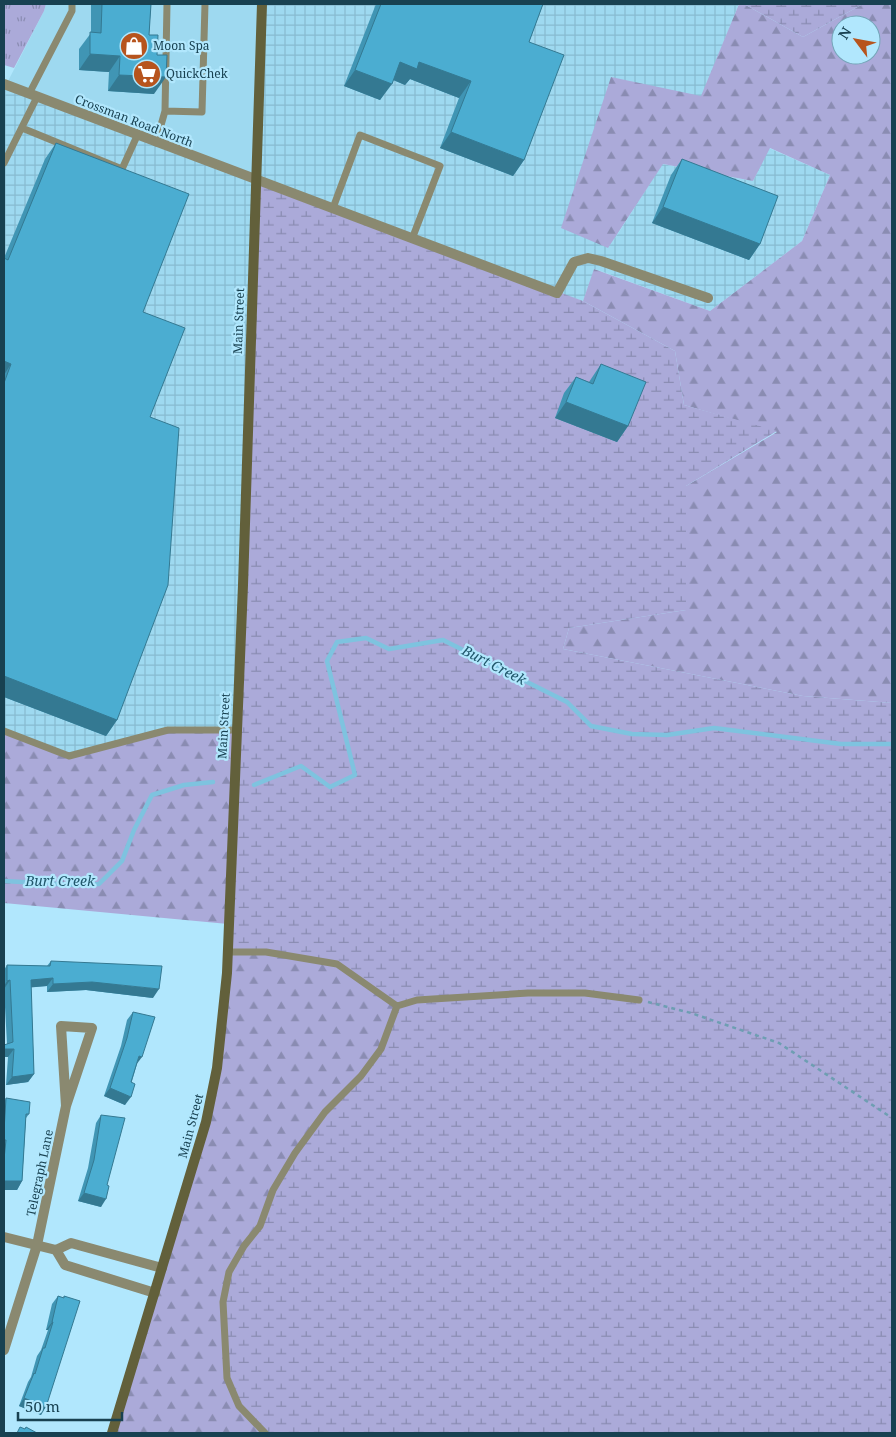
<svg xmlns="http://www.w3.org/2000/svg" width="896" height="1437" font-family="'Noto Serif',serif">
<defs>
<pattern id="industrial-grid" width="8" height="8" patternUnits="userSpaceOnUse" patternTransform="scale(1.25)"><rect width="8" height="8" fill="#9ed9f0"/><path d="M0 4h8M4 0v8" fill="none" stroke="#87bbd0"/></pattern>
<pattern id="grass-tufts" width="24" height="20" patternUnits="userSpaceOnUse" patternTransform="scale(1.25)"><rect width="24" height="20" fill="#abaad9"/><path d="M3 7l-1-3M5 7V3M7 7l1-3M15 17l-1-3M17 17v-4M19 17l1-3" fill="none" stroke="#8a8cb2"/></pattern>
<pattern id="forest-firs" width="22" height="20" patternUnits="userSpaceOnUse" patternTransform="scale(1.25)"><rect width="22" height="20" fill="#abaad9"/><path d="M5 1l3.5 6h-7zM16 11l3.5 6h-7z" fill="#8a8cb2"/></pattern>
<pattern id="wetland-marsh" width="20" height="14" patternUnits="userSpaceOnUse" patternTransform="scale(1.25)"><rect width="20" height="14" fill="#abaad9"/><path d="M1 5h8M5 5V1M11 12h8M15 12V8" fill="none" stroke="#8a8cb2"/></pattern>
</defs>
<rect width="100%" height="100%" fill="#b1e7fd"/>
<path fill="#9ed9f0" d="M 46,4 L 262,4 L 256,179 L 6,85 L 44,11 Z"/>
<path fill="url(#industrial-grid)" d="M 262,4 L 739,4 L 702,96 L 609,248 L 662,164 L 753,181 L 769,148 L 830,175 L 802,241 L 710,311 L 595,269 L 583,301 L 557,293 L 236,730 L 69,756 L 4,731 L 4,84 L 255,179 Z"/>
<path fill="url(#grass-tufts)" d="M 4,4 L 46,4 L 44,11 L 14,68 L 4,65 Z"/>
<path fill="url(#forest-firs)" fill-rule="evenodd" d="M 739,4 L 744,4 L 803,37 L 863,4 L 892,4 L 892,703 L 803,696 L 563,649 L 569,628 L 686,610 L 686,486 L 777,432 L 684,405 L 675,351 L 583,301 L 594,269 L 710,311 L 802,241 L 830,175 L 770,148 L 753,181 L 663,164 L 608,248 L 561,228 L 611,77 L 701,96 ZM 841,25 L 871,25 L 871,55 L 841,55 Z
M 168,730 L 236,730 L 228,924 L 4,903 L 4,731 L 69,756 Z
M 227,952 L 266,952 L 337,964 L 397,1006 L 265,1433 L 112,1433 L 217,1068 Z"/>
<path fill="url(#wetland-marsh)" d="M 744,4 L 863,4 L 803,37 Z
M 256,179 L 583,301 L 675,351 L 684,405 L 777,431 L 686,486 L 686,610 L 569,628 L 563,649 L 803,696 L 892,703 L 892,1433 L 265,1433 L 239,1406 L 227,1378 L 223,1302 L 229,1272 L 260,1226 L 273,1190 L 295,1153 L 381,1049 L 397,1006 L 337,964 L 300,956 L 227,952 Z"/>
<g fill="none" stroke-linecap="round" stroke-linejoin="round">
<path stroke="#7ec3df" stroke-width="4.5" d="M 254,785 L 301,766 L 330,787 L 355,775 L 327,661 L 337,642 L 366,638 L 389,649 L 443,640 L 567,702 L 591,726 L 632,734 L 667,735 L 714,728 L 841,744 L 892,744
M 4,881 L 76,885 L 99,884 L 122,861 L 134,830 L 152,795 L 184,785 L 213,782"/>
<path stroke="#6e9eb2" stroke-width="2.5" stroke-dasharray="4 4" stroke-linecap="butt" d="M 648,1002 L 691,1013 L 779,1043 L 892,1118"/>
<path stroke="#8a8970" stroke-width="7" d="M 29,94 L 72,11 L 72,4
M 165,111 L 202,112 L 205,4
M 22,128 L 122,169 L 137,136
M 156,143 L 165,111 L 167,4
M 4,163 L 37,97
M 333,208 L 360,135 L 440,166 L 412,239
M 4,731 L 69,756 L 168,730 L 236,730
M 227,952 L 266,952 L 337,964 L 397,1006
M 265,1433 L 239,1406 L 227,1378 L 223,1302 L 229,1272 L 244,1246 L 260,1226 L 273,1190 L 295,1153 L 325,1112 L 361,1076 L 381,1049 L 397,1006 L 417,1000 L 528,993 L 585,993 L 639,1000"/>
<path stroke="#8a8970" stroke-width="10" d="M 4,84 L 557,293 L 574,262 L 588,258 L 601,261 L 708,298
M 4,1237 L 56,1250
M 155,1293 L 65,1265 L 56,1250 L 71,1243 L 162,1268
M 4,1350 L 37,1245 L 66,1106 L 92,1028 L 61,1026 L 66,1106"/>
<path stroke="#62603b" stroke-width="10" d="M 112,1433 L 206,1122 L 217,1068 L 227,973 L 243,585 L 262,4"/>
</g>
<path fill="#4095b4" d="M 91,4 L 151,4 L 149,35 L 154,94 L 108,91 L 109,72 L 79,70 L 79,49 L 91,33 Z
M 376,4 L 543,4 L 529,42 L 524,160 L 513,176 L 440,148 L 459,98 L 410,79 L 405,85 L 393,80 L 380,100 L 344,86 Z
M 56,143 L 143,312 L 150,417 L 117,720 L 106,736 L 4,697 L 4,258 L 45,159 Z
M 682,159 L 760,244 L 749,260 L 652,223 L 671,175 Z
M 601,364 L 628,426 L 617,442 L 555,418 L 564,393 L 576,377 L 589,382 Z
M 51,961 L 153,998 L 86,990 L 47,992 L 47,986 L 31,987 L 34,1074 L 28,1082 L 6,1085 L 8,1057 L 4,1057 L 4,1049 L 7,1044 L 4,989 L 4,970 L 7,965 L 47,966 Z
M 133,1012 L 137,1064 L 125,1105 L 104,1096 L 121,1046 L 127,1020 Z
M 6,1098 L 29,1114 L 26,1118 L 22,1181 L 17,1190 L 4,1190 L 4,1102 Z
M 101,1115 L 107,1185 L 101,1207 L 78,1201 L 88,1168 L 96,1123 Z
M 58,1296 L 63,1298 L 64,1296 L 41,1415 L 19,1406 L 28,1382 L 31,1377 L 37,1356 L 41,1350 L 48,1330 L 46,1330 L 52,1304 Z"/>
<path fill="#347992" d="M 90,54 L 120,56 L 109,72 L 79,70 Z
M 400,62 L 419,62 L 471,81 L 459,98 L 410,79 L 405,85 L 389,78 Z
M 355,70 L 392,84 L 380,100 L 344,86 Z
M 119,75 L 166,77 L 154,94 L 108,91 Z
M 451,132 L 524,160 L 513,176 L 440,148 Z
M 663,207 L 760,244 L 749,260 L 652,223 Z
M 4,361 L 11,364 L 4,375 Z
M 566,402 L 628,426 L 617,442 L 555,418 Z
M 4,676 L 117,720 L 106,736 L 4,697 Z
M 53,978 L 47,986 L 25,988 L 31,980 Z
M 10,980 L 4,989 L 4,986 L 7,981 Z
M 92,982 L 159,989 L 153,998 L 86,990 L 47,992 L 53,984 Z
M 4,1049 L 14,1049 L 8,1057 L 4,1057 Z
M 139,1056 L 142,1057 L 136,1065 Z
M 34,1074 L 28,1082 L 6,1085 L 12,1077 Z
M 110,1088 L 131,1097 L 125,1105 L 104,1096 Z
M 4,1181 L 22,1181 L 17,1190 L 4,1190 Z
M 84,1193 L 106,1199 L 101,1207 L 78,1201 Z
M 52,1322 L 53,1322 L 48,1330 L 46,1330 Z
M 24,1398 L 46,1407 L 41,1415 L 19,1406 Z"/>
<path fill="#4badd1" stroke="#347992" d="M 102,4 L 151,4 L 149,35 L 158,35 L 157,55 L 167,55 L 166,77 L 119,75 L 120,56 L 90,54 L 90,32 L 101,33 Z
M 381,4 L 543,4 L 529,42 L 564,55 L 524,160 L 451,132 L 471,81 L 419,62 L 417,69 L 400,62 L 392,84 L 355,70 Z
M 56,143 L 189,194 L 143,312 L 185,328 L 150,417 L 179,428 L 168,585 L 117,720 L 4,676 L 4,383 L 11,364 L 4,361 L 4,258 L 8,260 Z
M 682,159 L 778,196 L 760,244 L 663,207 Z
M 601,364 L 646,382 L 628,426 L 566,402 L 576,377 L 593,384 Z
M 51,961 L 162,966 L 159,989 L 92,982 L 53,984 L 53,978 L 31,980 L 34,1074 L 12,1077 L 14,1049 L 4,1049 L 4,1045 L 13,1042 L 10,980 L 7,981 L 7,965 L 50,966 Z
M 133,1012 L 155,1017 L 142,1057 L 139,1056 L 131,1082 L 135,1084 L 131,1097 L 110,1088 L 127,1038 Z
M 6,1098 L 30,1102 L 29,1114 L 26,1114 L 22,1181 L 4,1181 L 4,1159 L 6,1140 L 4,1140 L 4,1131 Z
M 101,1115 L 125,1118 L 107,1185 L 109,1186 L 106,1199 L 84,1193 L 94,1160 Z
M 58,1296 L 64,1298 L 64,1296 L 80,1301 L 46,1407 L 24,1398 L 34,1373 L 35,1374 L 43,1348 L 45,1348 L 53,1322 L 52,1322 Z
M 20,1427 L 25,1429 L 26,1427 L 37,1433 L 17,1433 Z"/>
<defs>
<symbol id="shop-disc" viewBox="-11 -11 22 22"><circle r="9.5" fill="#b7541d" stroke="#b1e7fd"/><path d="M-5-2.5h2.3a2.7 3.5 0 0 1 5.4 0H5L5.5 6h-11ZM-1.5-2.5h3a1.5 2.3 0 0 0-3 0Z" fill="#fff"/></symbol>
<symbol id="supermarket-disc" viewBox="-11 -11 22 22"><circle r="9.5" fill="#b7541d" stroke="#b1e7fd"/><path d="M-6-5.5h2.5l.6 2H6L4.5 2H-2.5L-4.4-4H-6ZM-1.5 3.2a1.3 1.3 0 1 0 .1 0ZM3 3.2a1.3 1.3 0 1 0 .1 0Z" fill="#fff"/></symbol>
</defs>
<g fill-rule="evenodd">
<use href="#shop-disc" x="118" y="30" width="32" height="32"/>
<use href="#supermarket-disc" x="131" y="58" width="32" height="32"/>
</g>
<g text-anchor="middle" stroke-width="4.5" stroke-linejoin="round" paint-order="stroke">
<g font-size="12" fill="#184151" stroke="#b1e7fd" text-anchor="start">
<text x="153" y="50">Moon Spa</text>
<text x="166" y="78">QuickChek</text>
</g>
<g font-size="12" fill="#184151" stroke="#b1e7fd">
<text transform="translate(134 121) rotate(21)" y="4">Crossman Road North</text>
<text transform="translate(239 321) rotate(-88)" y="4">Main Street</text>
<text transform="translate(224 726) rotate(-87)" y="4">Main Street</text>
<text transform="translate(191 1126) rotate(-75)" y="4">Main Street</text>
<text transform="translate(40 1173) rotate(-78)" y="4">Telegraph Lane</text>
</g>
<g font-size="14" font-style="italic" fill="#20576b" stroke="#b1e7fd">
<text transform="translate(494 665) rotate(27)" y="5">Burt Creek</text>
<text x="60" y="886">Burt Creek</text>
</g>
</g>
<rect width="896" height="1437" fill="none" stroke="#184151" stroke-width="10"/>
<g transform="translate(856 40) rotate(302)"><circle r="24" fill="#b1e7fd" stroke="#74a5b8"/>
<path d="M0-4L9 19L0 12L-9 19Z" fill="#b7541d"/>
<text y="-8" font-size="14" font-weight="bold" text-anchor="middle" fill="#184151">N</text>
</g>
<path d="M18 1412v8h104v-8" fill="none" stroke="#184151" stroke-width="2.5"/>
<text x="25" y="1412" font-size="15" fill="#184151" stroke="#b1e7fd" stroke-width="4" paint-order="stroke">50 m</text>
</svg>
